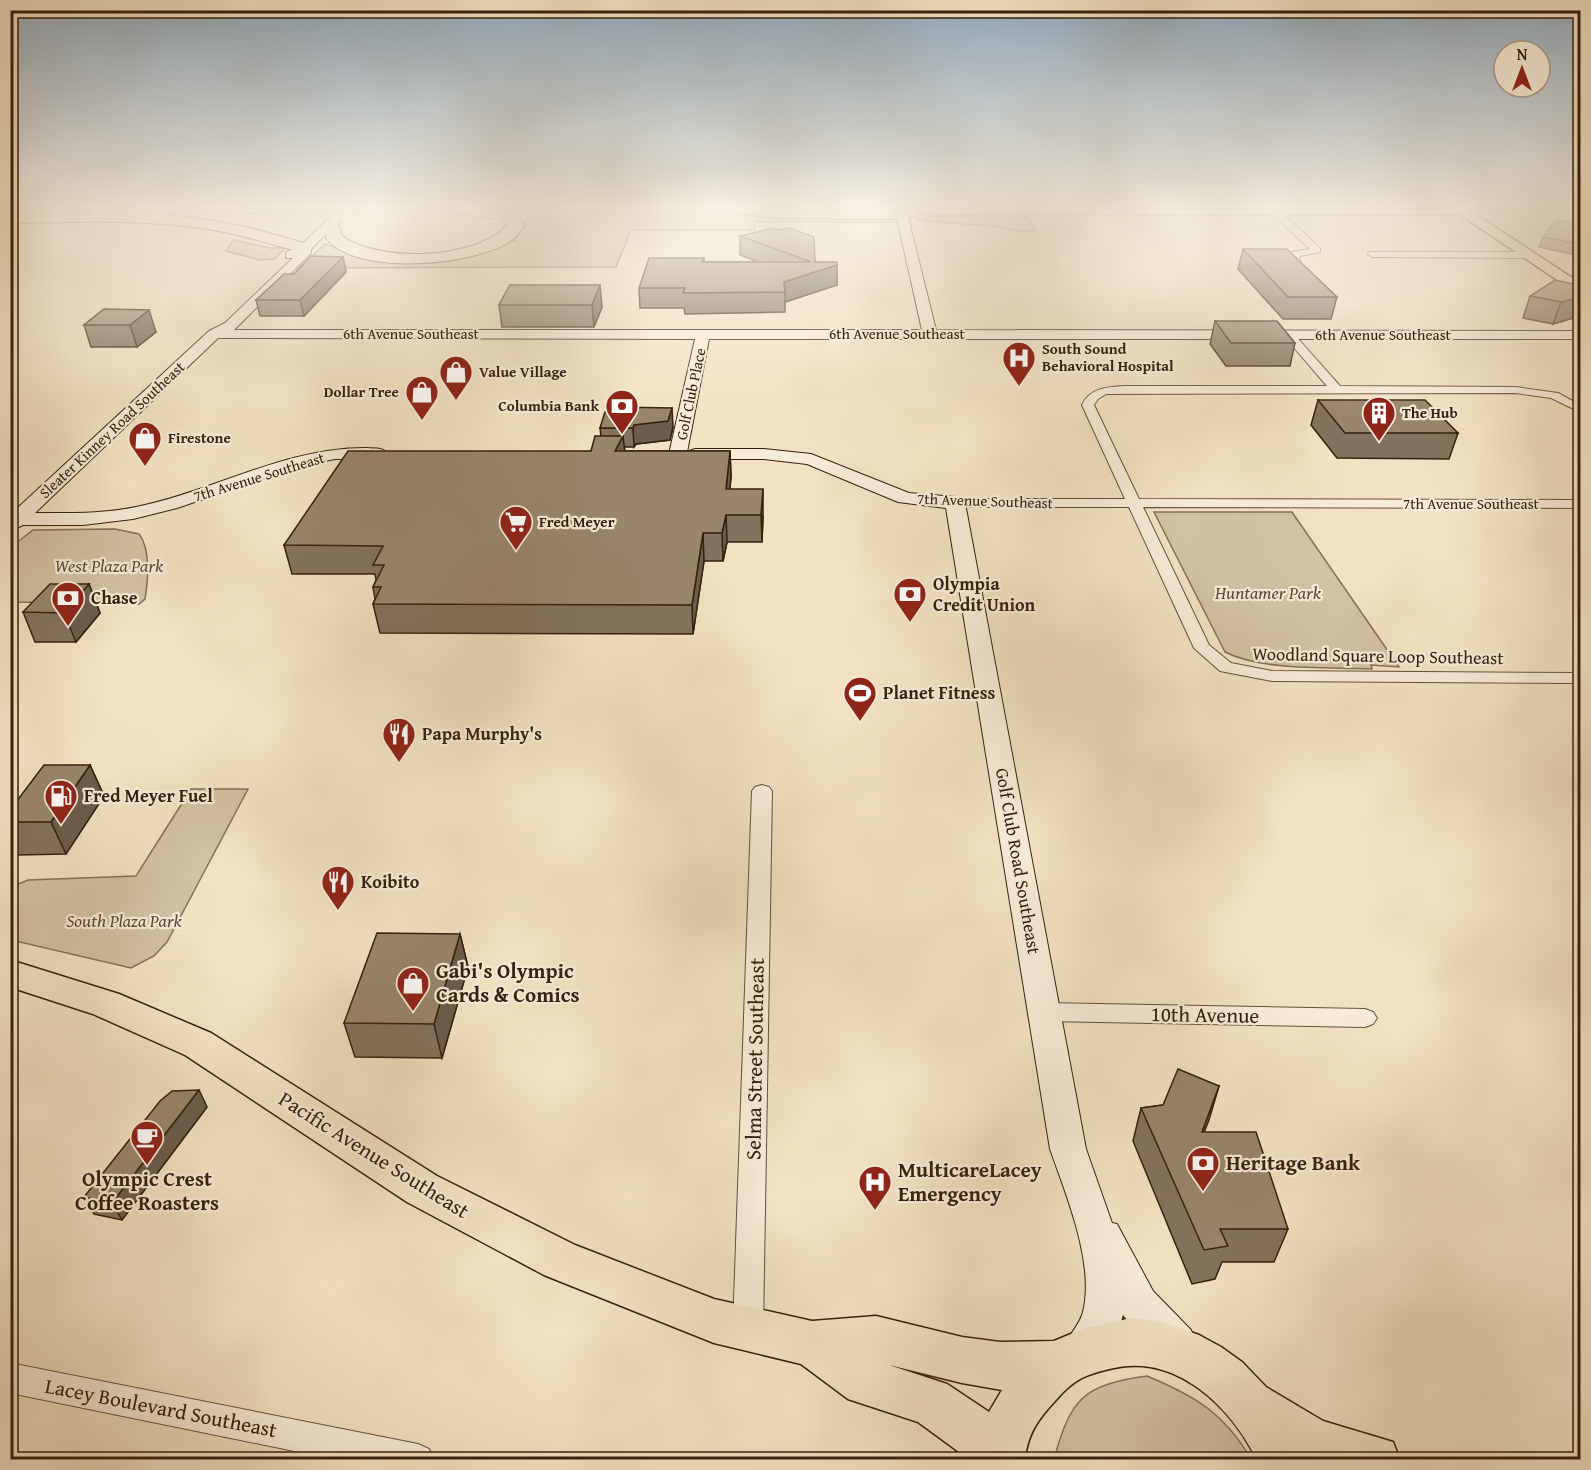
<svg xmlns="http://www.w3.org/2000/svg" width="1591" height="1470" font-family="'Gentium Book Plus',serif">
<rect width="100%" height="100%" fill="#f2e2c3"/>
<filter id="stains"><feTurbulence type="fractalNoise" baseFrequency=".00333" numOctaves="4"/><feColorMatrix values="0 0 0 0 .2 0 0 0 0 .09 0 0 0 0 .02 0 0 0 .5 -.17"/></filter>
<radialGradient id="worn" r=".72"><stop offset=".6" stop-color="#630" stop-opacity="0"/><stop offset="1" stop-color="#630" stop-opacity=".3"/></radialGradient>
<path fill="#d2c1a4" stroke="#847058" stroke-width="1.5" d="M 482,207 L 708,207 L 742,215 L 888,218 L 893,222 L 755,222 L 754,230 L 631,230 L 616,267 L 299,268 L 325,244 L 359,256 L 401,260 L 506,244 L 515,240 L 526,225 L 517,216 Z
M 942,216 L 1028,217 L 1036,230 L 1022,232 L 993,226 L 919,221 L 919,218 Z
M 234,240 L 270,248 L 285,248 L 275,259 L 260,260 L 226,251 Z
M 1154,512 L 1292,512 L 1399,667 L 1371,665 L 1372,669 C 1330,667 1262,671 1225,652 Z
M 33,530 L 115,529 L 139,534 C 151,549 148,581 145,599 L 139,604 L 11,602 L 11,547 Z
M 191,789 L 248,789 L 167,942 L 154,956 L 131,968 L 11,940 L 11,887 L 28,880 L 136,876 Z
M 1147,1376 C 1195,1396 1224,1413 1251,1459 L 1054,1459 C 1071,1398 1083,1385 1147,1376 Z"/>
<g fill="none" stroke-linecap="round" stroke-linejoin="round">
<defs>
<path id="street" d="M 1273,210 L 1279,210 L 1320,248 L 1320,252 L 1300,256 L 1300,261 L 1294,261 L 1292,252 L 1310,249 L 1273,214 Z
M 1462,210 L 1558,210 L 1580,221 L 1580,226 L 1556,214 L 1459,214 Z
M 1369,252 L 1528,252 L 1532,255 L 1528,258 L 1372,257 L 1368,254 Z
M 1284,332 L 1292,332 L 1340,386 L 1516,387 L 1558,393 L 1580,405 L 1580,412 L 1551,398 L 1516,393 L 1106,394 L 1098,399 L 1094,405 L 1139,499 L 1580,500 L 1580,508 L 1143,507 L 1209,645 L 1231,663 L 1272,671 L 1580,673 L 1580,683 L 1272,681 L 1220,671 L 1194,648 L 1129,507 L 955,507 L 948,503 L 955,499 L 1125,499 L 1082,405 C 1090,388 1107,387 1124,386 L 1327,386 L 1284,336 Z
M 762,785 L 769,787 L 772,791 L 763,1328 L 758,1338 L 748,1342 L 738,1338 L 733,1328 L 752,791 L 755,787 Z
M 1045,1003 L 1365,1009 L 1373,1012 L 1377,1018 L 1373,1024 L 1365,1027 L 1045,1021 L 1037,1018 L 1033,1012 L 1037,1006 Z
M 10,1363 L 418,1444 L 429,1449 L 434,1460 L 338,1460 L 10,1393 Z"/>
<path id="secondary" d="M 925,208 L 1462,209 L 1468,212 L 1462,215 L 925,214 L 908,217 L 936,330 L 1580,331 L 1580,339 L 709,339 L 687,452 L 695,449 L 764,449 L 811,454 L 909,493 L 955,497 L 965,503 L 1086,1149 L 1112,1223 L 1117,1224 L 1153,1291 L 1191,1330 L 1197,1345 L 1191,1360 L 1176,1366 L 1161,1360 L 1123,1315 C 1115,1340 1106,1362 1081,1373 L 1066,1367 L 1060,1352 C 1066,1338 1079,1327 1083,1312 C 1095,1263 1066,1195 1050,1149 L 946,508 L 898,502 L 807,464 L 764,459 L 695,459 L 686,455 L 678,459 L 672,458 L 669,454 L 695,339 L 218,338 L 35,513 C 69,513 103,514 136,507 C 215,491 285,447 367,448 C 375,449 383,447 388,454 L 385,458 L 335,459 L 304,465 L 177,508 L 133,519 L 83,525 L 23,525 L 10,531 L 10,515 L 209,331 L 225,323 L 293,258 L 286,258 L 286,252 L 301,245 L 337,211 L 347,213 L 311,249 L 311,253 L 234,330 L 922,330 L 896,214 L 902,211 Z"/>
<path id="primary" d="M 1449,207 L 1464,207 L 1580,283 L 1580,293 L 1575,292 Z
M 10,960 L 119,994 L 211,1033 L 437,1176 L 575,1245 L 714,1299 L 812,1321 L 876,1316 L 962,1337 L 1000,1342 L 1054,1341 L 1083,1329 L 1131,1318 L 1159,1321 L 1199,1335 L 1221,1347 L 1242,1362 L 1266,1387 L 1323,1421 L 1393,1442 L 1400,1460 L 1257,1460 C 1231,1407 1177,1354 1114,1368 C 1087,1374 1075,1378 1056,1400 C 1039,1418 1027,1434 1025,1460 L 970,1460 L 918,1422 L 848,1399 L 801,1364 L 714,1343 L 544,1275 L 407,1202 L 185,1055 L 93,1014 L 10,987 ZM 889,1365 L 962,1383 L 1002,1390 L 989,1412 L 947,1384 Z"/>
<path id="highway" d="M 242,207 L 486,207 L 517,215 L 524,226 C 520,232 514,239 508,243 C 470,265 356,277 326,238 L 324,222 L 327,219 L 337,219 L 342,236 C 380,263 475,260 508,225 C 498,205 281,213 248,213 L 243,212 Z
M 718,207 L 902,209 L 910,214 L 902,219 L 775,218 L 725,211 Z
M 10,213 C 76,213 143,210 208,220 C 243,225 277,235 311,245 L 313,248 L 305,253 C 272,245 241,234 207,229 C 142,219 76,222 10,223 Z"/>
</defs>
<use href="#street" stroke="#65503a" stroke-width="2"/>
<use href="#secondary" stroke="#36200d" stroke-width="2"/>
<use href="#primary" stroke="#36200d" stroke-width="3"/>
<use href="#highway" stroke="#36200d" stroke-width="2"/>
<use href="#street" fill="#f7ecd8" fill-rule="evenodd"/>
<use href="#secondary" fill="#f7ecd8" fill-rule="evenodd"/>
<use href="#primary" fill="#f2e2c3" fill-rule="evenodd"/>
<use href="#highway" fill="#f2e2c3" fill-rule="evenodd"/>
<defs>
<path id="secondary-bridge" d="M 341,213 L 348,207"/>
</defs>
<use href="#secondary-bridge" stroke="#36200d" stroke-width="14" stroke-linecap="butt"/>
<use href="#secondary-bridge" stroke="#f7ecd8" stroke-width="13"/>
</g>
<path fill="#83725d" stroke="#36200d" stroke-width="1.5" d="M 1581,224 L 1581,256 L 1539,247 L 1543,237 Z
M 740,236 L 815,262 L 837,265 L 837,285 L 785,302 L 785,312 L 685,314 L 684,308 L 640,308 L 639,288 L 704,258 L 704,262 L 759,262 L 740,255 Z
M 1243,249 L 1337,297 L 1331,319 L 1283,319 L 1238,269 Z
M 343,257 L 346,272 L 304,316 L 260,316 L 256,300 L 294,274 Z
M 510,285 L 602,307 L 594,327 L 502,327 L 499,305 Z
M 1581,290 L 1581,308 L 1577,317 L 1553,324 L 1523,318 L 1530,296 Z
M 104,309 L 156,332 L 137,347 L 91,347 L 84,325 Z
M 1215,321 L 1295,343 L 1290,366 L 1226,366 L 1210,344 Z
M 1318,400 L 1458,433 L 1449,459 L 1337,458 L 1311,425 Z
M 673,427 L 670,440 L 636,444 L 634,447 L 624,447 L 625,451 L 730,451 L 731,477 L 730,489 L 763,516 L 762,542 L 727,542 L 723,561 L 704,561 L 693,634 L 380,633 L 373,604 L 375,599 L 373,587 L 376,580 L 375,574 L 292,574 L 284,545 L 591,451 L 601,436 L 600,428 Z
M 89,584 L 100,613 L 76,642 L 35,642 L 23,612 Z
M 90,765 L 104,796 L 66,854 L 18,855 L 10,840 L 10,810 Z
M 460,934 L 468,967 L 442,1058 L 355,1057 L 344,1023 Z
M 1219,1086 L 1204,1132 L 1288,1229 L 1274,1262 L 1222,1262 L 1215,1279 L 1192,1284 L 1133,1141 L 1141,1108 L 1163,1105 Z
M 207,1107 L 122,1220 L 94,1214 L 84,1197 Z"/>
<path fill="#6a5d4c" stroke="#36200d" stroke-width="1.5" d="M 343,257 L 346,272 L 304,316 L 300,300 Z
M 837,265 L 837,285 L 785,302 L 785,292 L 784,282 Z
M 600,285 L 602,307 L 594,327 L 592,305 Z
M 1581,297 L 1581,308 L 1577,317 L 1553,324 L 1561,302 Z
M 149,310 L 156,332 L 137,347 L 130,325 Z
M 672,408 L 673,427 L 670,440 L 636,444 L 634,447 L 633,428 L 634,425 Z
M 623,436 L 626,462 L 615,451 Z
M 730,451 L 731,477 L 727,516 L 726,489 Z
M 763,489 L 763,516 L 762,542 L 761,515 Z
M 726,515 L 727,542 L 723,561 L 722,533 Z
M 703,533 L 704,561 L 693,634 L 692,605 Z
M 89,584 L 100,613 L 76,642 L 64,613 Z
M 90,765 L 104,796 L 66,854 L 51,822 Z
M 460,934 L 468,967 L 442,1058 L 434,1024 Z
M 1219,1086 L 1209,1120 L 1191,1165 L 1202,1132 Z
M 199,1090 L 207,1107 L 122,1220 L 112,1203 Z"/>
<path fill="#98856c" stroke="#36200d" stroke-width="1.5" d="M 1556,220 L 1581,224 L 1581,245 L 1543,237 Z
M 774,228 L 780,230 L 790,228 L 814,237 L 815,262 L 837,262 L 837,265 L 784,282 L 785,292 L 683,293 L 685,288 L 639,288 L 649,258 L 704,258 L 702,262 L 811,262 L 740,236 Z
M 1243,249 L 1287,249 L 1337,297 L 1288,297 Z
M 311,256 L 343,257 L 300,300 L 256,300 L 284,274 L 294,274 Z
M 1555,280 L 1577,285 L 1581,290 L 1581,297 L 1561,302 L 1530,296 Z
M 510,285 L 600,285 L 592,305 L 499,305 Z
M 104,309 L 149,310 L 130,325 L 84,325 Z
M 1215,321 L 1277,321 L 1295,343 L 1231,343 Z
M 1318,400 L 1425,400 L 1458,433 L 1345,433 Z
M 615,407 L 672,408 L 668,421 L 634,425 L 633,428 L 600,428 L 605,412 L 614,412 Z
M 595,436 L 623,436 L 615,451 L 730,451 L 726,489 L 763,489 L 761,515 L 726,515 L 722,533 L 703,533 L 692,605 L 373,604 L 381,587 L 373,587 L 384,565 L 373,565 L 383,546 L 284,545 L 348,451 L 591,451 Z
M 50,584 L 89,584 L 64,613 L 23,612 Z
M 44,765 L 90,765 L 51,822 L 10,822 L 10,810 Z
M 377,933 L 460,934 L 434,1024 L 344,1023 Z
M 1178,1069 L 1219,1086 L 1202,1132 L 1256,1132 L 1288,1229 L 1220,1229 L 1228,1246 L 1204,1250 L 1141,1108 L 1163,1105 Z
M 199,1090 L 112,1203 L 84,1197 L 160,1101 L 172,1091 Z"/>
<linearGradient id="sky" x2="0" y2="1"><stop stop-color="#92acc0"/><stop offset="0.5" stop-color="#f9f2e4"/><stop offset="1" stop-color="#f9f2e4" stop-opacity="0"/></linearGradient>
<rect width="1591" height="413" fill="url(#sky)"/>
<defs>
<symbol id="hospital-pin" viewBox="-11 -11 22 30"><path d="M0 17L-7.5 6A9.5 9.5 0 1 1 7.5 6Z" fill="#8f2418" stroke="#f7ecd8"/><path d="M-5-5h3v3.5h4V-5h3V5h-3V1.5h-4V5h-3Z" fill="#fff"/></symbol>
<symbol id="shop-pin" viewBox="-11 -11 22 30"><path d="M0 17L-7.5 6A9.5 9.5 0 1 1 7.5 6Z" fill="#8f2418" stroke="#f7ecd8"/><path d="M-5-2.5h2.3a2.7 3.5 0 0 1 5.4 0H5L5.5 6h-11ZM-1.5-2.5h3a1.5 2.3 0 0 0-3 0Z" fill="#fff"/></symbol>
<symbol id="bank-pin" viewBox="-11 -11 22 30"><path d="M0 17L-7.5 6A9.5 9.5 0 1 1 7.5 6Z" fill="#8f2418" stroke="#f7ecd8"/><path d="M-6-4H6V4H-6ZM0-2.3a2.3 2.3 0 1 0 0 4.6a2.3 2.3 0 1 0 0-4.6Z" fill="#fff"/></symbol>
<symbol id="building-pin" viewBox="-11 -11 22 30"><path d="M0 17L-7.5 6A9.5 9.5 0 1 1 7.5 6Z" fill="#8f2418" stroke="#f7ecd8"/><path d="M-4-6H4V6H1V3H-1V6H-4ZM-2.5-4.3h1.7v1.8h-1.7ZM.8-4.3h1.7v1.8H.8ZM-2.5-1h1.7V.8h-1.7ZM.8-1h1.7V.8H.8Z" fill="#fff"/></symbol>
<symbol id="supermarket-pin" viewBox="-11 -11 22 30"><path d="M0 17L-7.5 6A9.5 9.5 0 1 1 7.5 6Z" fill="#8f2418" stroke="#f7ecd8"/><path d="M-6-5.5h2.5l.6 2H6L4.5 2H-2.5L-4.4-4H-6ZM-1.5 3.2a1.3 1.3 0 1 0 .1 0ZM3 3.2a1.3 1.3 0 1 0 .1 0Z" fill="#fff"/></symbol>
<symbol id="stadium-pin" viewBox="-11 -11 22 30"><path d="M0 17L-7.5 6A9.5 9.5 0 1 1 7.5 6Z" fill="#8f2418" stroke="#f7ecd8"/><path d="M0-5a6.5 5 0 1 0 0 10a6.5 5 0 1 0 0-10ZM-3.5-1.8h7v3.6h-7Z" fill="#fff"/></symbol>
<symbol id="restaurant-pin" viewBox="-11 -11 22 30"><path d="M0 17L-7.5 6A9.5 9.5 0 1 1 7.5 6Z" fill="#8f2418" stroke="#f7ecd8"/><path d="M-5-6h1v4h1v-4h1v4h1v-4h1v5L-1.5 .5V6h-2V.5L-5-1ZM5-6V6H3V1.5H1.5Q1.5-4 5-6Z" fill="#fff"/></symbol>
<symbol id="fuel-pin" viewBox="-11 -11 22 30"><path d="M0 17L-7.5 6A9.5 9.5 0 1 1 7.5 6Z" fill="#8f2418" stroke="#f7ecd8"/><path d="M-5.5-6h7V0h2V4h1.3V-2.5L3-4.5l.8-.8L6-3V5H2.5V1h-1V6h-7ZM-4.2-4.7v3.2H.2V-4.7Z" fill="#fff"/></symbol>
<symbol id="cafe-pin" viewBox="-11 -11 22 30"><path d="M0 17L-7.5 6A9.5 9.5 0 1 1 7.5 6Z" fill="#8f2418" stroke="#f7ecd8"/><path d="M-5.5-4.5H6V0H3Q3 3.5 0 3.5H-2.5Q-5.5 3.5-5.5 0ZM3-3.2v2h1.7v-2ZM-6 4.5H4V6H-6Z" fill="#fff"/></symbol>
</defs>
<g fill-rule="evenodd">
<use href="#hospital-pin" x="1000" y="339" width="38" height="52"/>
<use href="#shop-pin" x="437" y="353" width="38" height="52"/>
<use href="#shop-pin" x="403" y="373" width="38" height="52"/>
<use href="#bank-pin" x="603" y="387" width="38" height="52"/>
<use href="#building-pin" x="1360" y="394" width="38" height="52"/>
<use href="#shop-pin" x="126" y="419" width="38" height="52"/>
<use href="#supermarket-pin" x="497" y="503" width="38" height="52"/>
<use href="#bank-pin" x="891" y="575" width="38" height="52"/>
<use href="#bank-pin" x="49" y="579" width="38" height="52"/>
<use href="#stadium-pin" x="841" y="674" width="38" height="52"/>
<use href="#restaurant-pin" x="380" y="715" width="38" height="52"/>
<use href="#fuel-pin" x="42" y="777" width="38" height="52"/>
<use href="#restaurant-pin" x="319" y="863" width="38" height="52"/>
<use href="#shop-pin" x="394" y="964" width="38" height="52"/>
<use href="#cafe-pin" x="128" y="1118" width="38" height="52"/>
<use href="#bank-pin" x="1184" y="1144" width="38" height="52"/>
<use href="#hospital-pin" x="856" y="1163" width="38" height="52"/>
</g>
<g text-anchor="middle" stroke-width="4.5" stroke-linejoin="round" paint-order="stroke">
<g font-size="15" fill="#36200d" stroke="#f7ecd8">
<text x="411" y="339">6th Avenue Southeast</text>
<text x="897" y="339">6th Avenue Southeast</text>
<text x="1383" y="340">6th Avenue Southeast</text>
<text transform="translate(691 394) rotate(-78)" y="5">Golf Club Place</text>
<text transform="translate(112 430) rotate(-43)" y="5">Sleater Kinney Road Southeast</text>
<text transform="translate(259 477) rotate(-17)" y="5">7th Avenue Southeast</text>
<text transform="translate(985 501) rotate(2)" y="5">7th Avenue Southeast</text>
<text x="1471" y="509">7th Avenue Southeast</text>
</g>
<g font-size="15" font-weight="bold" fill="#36200d" stroke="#f7ecd8" text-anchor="start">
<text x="1042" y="354">South Sound<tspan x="1042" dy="17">Behavioral Hospital</tspan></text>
<text x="479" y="377">Value Village</text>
<text x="399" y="397" text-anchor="end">Dollar Tree</text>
<text x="599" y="411" text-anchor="end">Columbia Bank</text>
<text x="1402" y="418">The Hub</text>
<text x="168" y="443">Firestone</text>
<text x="539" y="527">Fred Meyer</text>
</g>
<g font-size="18" font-style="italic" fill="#5d4833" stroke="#f7ecd8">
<text x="109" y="572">West Plaza Park</text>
<text x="1268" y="599">Huntamer Park</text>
<text x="124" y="927">South Plaza Park</text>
</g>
<g font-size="18" font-weight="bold" fill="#36200d" stroke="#f7ecd8" text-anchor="start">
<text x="933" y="590">Olympia<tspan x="933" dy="21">Credit Union</tspan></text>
<text x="91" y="604">Chase</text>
<text x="883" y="699">Planet Fitness</text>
<text x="422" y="740">Papa Murphy's</text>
<text x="84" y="802">Fred Meyer Fuel</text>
<text x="361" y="888">Koibito</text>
</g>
<g font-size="18" fill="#36200d" stroke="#f7ecd8">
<text transform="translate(1378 656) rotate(1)" y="6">Woodland Square Loop Southeast</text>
<text transform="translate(1018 861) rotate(80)" y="6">Golf Club Road Southeast</text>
</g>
<g font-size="21" font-weight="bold" fill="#36200d" stroke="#f7ecd8" text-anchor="start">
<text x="436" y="978">Gabi's Olympic<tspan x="436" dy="24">Cards &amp; Comics</tspan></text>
<text x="1226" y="1170">Heritage Bank</text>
<text x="898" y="1177">MulticareLacey<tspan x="898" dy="24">Emergency</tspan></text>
<text x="147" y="1186" text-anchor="middle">Olympic Crest<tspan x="147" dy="24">Coffee Roasters</tspan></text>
</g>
<g font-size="21" fill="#36200d" stroke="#f7ecd8">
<text transform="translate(1205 1015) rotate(1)" y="7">10th Avenue</text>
<text transform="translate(755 1059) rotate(-89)" y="7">Selma Street Southeast</text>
<text transform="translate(374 1155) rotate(32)" y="7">Pacific Avenue Southeast</text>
<text transform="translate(161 1408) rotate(11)" y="7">Lacey Boulevard Southeast</text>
</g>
</g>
<rect width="1591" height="1470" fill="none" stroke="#f2e2c3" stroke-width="36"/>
<rect x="12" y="12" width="1567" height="1446" fill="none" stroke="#36200d" stroke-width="3"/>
<rect x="18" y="18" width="1555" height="1434" fill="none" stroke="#36200d" stroke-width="1.5"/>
<g transform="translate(1522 69)"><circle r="28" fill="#f7ecd8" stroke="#aa9a87" stroke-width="1.5"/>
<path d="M0-4.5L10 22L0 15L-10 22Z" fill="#8f2418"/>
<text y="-9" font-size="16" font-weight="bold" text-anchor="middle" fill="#36200d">N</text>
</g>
<rect width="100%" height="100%" filter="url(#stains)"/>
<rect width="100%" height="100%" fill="url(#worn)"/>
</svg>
